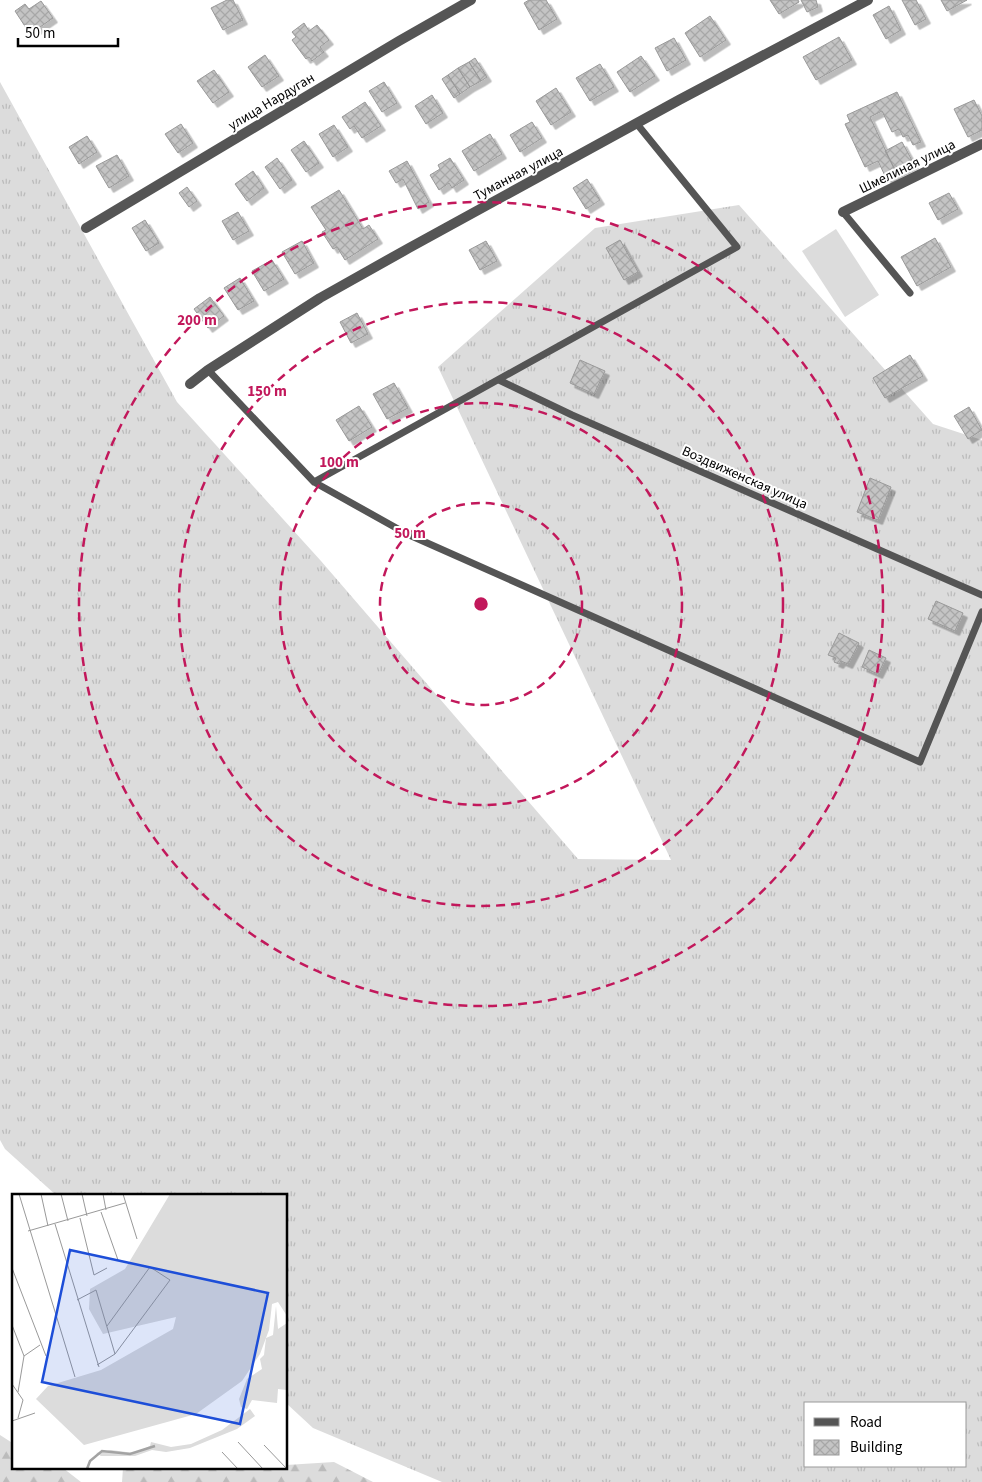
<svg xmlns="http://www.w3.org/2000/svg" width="982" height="1482" font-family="'Source Sans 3',sans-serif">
<defs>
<pattern id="grass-tufts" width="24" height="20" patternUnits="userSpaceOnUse" patternTransform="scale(1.25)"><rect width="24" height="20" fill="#dcdcdc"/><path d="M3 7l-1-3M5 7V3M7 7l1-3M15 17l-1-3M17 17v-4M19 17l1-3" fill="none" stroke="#bbb"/></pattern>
<pattern id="forest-firs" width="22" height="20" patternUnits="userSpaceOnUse" patternTransform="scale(1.25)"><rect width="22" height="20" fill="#dcdcdc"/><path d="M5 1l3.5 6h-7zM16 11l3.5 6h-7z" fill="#bbb"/></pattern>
<pattern id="building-cross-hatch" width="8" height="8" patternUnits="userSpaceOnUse" patternTransform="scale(1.25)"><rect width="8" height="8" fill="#c4c4c4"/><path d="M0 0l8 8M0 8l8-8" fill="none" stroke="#a7a7a7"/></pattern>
<filter id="shadow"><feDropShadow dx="4.5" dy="4.5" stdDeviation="0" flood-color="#0004"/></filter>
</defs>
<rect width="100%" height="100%" fill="#fff"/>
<path fill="url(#grass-tufts)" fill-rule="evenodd" d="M 0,82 L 177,402 L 321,561 L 578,859 L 671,860 L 438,367 L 595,228 L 739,205 L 933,424 L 982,440 L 982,1482 L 442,1482 L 313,1428 L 286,1403 L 286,1196 L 57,1196 L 5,1149 L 0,1140 ZM 806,1403 L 966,1403 L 966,1466 L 806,1466 Z"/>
<path fill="url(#forest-firs)" d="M 0,1435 L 14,1444 L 14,1468 L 63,1468 L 81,1482 L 0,1482 Z
M 334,1462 L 373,1482 L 122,1482 L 123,1468 L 286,1468 L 286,1465 Z"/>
<path fill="#dcdcdc" d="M 836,229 L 879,295 L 845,317 L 802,251 Z"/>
<path fill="url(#building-cross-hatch)" stroke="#999" filter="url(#shadow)" d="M 227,0 L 233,0 L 243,20 L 223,30 L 211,8 Z
M 529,0 L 546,0 L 557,19 L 539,30 L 524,3 Z
M 770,0 L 798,0 L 799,2 L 779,14 Z
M 801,0 L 816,0 L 818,7 L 807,12 Z
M 902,0 L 916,0 L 926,19 L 915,25 Z
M 941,0 L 967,0 L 947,11 Z
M 41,1 L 53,18 L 30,34 L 15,11 L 25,4 L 29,9 Z
M 889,6 L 901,30 L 886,39 L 873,15 Z
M 710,16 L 726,40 L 700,57 L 685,33 Z
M 304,23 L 309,31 L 317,25 L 329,40 L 320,47 L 324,52 L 312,61 L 309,57 L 306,59 L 292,40 L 296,37 L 292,32 Z
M 839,37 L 852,60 L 816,80 L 803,57 Z
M 674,38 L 686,60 L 667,71 L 655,48 Z
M 265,55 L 279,76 L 262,87 L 248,67 Z
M 641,56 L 655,76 L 630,92 L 617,72 Z
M 475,58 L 487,77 L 481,81 L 469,62 Z
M 469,62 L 481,81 L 470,87 L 458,68 Z
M 600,64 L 614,87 L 590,101 L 576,78 Z
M 458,68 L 470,87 L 460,94 L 448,75 Z
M 214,70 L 229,92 L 213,103 L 197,81 Z
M 448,75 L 460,94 L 454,98 L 442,79 Z
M 384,82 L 397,103 L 382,112 L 369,91 Z
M 556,88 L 571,112 L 551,125 L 536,101 Z
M 897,92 L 921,142 L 913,145 L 908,135 L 903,137 L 899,129 L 892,132 L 882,111 L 870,117 L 897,175 L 887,180 L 878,161 L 865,167 L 845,124 L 850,122 L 847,115 Z
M 432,95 L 443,113 L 426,124 L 415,106 Z
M 974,100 L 982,116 L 982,130 L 968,137 L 954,109 Z
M 365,102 L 381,126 L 362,138 L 354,126 L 350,129 L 342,117 Z
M 532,122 L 542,138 L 520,152 L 510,135 Z
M 181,124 L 193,143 L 178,153 L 165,134 Z
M 334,125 L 348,147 L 333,157 L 319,134 Z
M 490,134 L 502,154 L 474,171 L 462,151 Z
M 87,136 L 97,152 L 79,164 L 69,147 Z
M 304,141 L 319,163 L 306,172 L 291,150 Z
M 902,142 L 914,164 L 897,173 L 885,151 Z
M 117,155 L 129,176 L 109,188 L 96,166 Z
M 277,158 L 292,180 L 280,189 L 265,167 Z
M 450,158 L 464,180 L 452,188 L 449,183 L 439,190 L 430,175 L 440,169 L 438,165 Z
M 407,161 L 429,202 L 418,209 L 403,179 L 396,183 L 389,171 Z
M 253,171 L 264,188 L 247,201 L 235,184 Z
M 587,179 L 600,200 L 586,209 L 573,188 Z
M 187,187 L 197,201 L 189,207 L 179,193 Z
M 339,190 L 363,229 L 369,225 L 378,239 L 345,260 L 337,247 L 333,249 L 322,232 L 326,230 L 311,207 Z
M 949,193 L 958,209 L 938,220 L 929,203 Z
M 238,212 L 249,231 L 233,240 L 222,221 Z
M 145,220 L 159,243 L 146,251 L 132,228 Z
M 935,238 L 951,267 L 917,286 L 901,257 Z
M 620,240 L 638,272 L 624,280 L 606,248 Z
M 302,241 L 314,263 L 295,274 L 282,252 Z
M 486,241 L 497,261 L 480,270 L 469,250 Z
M 272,260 L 284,279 L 264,291 L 252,271 Z
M 240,278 L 254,301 L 238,310 L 224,288 Z
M 210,297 L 224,316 L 208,328 L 194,309 Z
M 357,313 L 368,334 L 351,343 L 340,322 Z
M 910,355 L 923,376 L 885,398 L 873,378 Z
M 580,360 L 605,371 L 594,394 L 570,383 Z
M 394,383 L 408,408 L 387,419 L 373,394 Z
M 359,406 L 372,427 L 349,441 L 336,420 Z
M 969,407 L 982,430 L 968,439 L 954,416 Z
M 870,478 L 891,487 L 878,520 L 857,512 Z
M 936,601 L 963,613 L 955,631 L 928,619 Z
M 839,633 L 859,643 L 848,664 L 841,661 L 839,664 L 834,662 L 836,658 L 828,655 Z
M 869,650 L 886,658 L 878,674 L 862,667 Z"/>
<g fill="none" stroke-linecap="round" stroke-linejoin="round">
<path stroke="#555" stroke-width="7" d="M 843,212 L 910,293
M 208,370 L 314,482 L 737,247 L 637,124
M 499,380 L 572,415 L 982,595
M 314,482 L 407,534 L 920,762 L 982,612"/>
<path stroke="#555" stroke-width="10" d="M 843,212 L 982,144
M 86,228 L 399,41 L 471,0
M 190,384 L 208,370 L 320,298 L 409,248 L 679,100 L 868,0"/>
</g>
<g fill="none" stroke="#c2185b" stroke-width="2.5" stroke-dasharray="9 6">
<circle cx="481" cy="604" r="101"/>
<circle cx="481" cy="604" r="201"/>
<circle cx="481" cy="604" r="302"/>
<circle cx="481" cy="604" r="402"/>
</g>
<g text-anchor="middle" stroke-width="4" stroke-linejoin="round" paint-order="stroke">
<g font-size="14" fill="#000" stroke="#fff">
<text transform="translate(271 101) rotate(-31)" y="5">улица Нардуган</text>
<text transform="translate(907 166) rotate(-26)" y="5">Шмелиная улица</text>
<text transform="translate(518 173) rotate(-28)" y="5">Туманная улица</text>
<text transform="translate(745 477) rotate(24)" y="5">Воздвиженская улица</text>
</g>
</g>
<g transform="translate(12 1194)">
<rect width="275" height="275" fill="#fff"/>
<path d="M 158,0 L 275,0 L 275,122 L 266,108 L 260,110 L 257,136 L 248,160 L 230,187 L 184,220 L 72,251 L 24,205 L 36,192 L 89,176 L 161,135 L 164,123 L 91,140 L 77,115 L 78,95 L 113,75 Z" fill="#dcdcdc"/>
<path d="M 264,112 L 266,135 L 275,129 L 275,196 L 266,195 L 265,209 L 240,206 L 235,215 L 229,213 L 227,205 L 235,185 L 250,175 L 248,165 L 252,161 L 254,144 L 261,141 ZM 238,215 L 243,222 L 225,235 L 178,254 L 154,258 L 140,256 L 123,262 L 89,262 L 84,259 L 99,256 L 122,259 L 138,252 L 139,248 L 159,253 L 179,250 L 210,236 Z" fill="#dcdcdc"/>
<path fill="none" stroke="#a3a3a3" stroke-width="2.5" d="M 75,275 L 78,267 L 90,257 L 118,260 L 143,252"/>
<path fill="none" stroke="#999" stroke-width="1" d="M 7,0 L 63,183M 29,0 L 36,32M 49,0 L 56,27M 70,0 L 75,22M 91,0 L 94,16M 111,0 L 125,45M 89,18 L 106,66M 68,24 L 82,81 L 95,74M 43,30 L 87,173M 16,37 L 113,9M 0,74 L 34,162M 65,106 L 84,96 L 103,160 L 85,171M 0,131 L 12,162M 95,132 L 138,73 L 158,86 L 103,160M 0,190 L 11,206 L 6,224M 6,198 L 12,162 L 28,151M 0,227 L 23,219M 226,248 L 251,275M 252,251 L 275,275M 210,258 L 226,275"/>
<path fill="#1d4ed8" fill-opacity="0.15" stroke="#1d4ed8" stroke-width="2.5" d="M 58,56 L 256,99 L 228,230 L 30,188 Z"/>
<rect width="275" height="275" fill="none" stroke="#000" stroke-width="2.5"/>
</g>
<circle cx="481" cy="604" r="8" fill="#c2185b" stroke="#fff" stroke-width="2.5"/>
<g font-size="15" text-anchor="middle" font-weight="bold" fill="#c2185b" stroke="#fff" stroke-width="4" stroke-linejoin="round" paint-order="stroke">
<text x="197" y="325">200 m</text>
<text x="267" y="396">150 m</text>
<text x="339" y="467">100 m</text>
<text x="410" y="538">50 m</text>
</g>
<rect x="804" y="1402" width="162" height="65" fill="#ffffff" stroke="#999999"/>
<rect x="814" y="1418" width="25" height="8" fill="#555555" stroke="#999999"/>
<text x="850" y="1427" font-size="15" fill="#000000">Road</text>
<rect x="814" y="1440" width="25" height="15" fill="url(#building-cross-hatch)" stroke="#999999"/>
<text x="850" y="1452" font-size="15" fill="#000000">Building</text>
<path d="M18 38v8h100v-8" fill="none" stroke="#000000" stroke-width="2.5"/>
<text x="25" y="38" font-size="15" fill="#000000" stroke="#ffffff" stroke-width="4" paint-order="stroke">50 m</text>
</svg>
